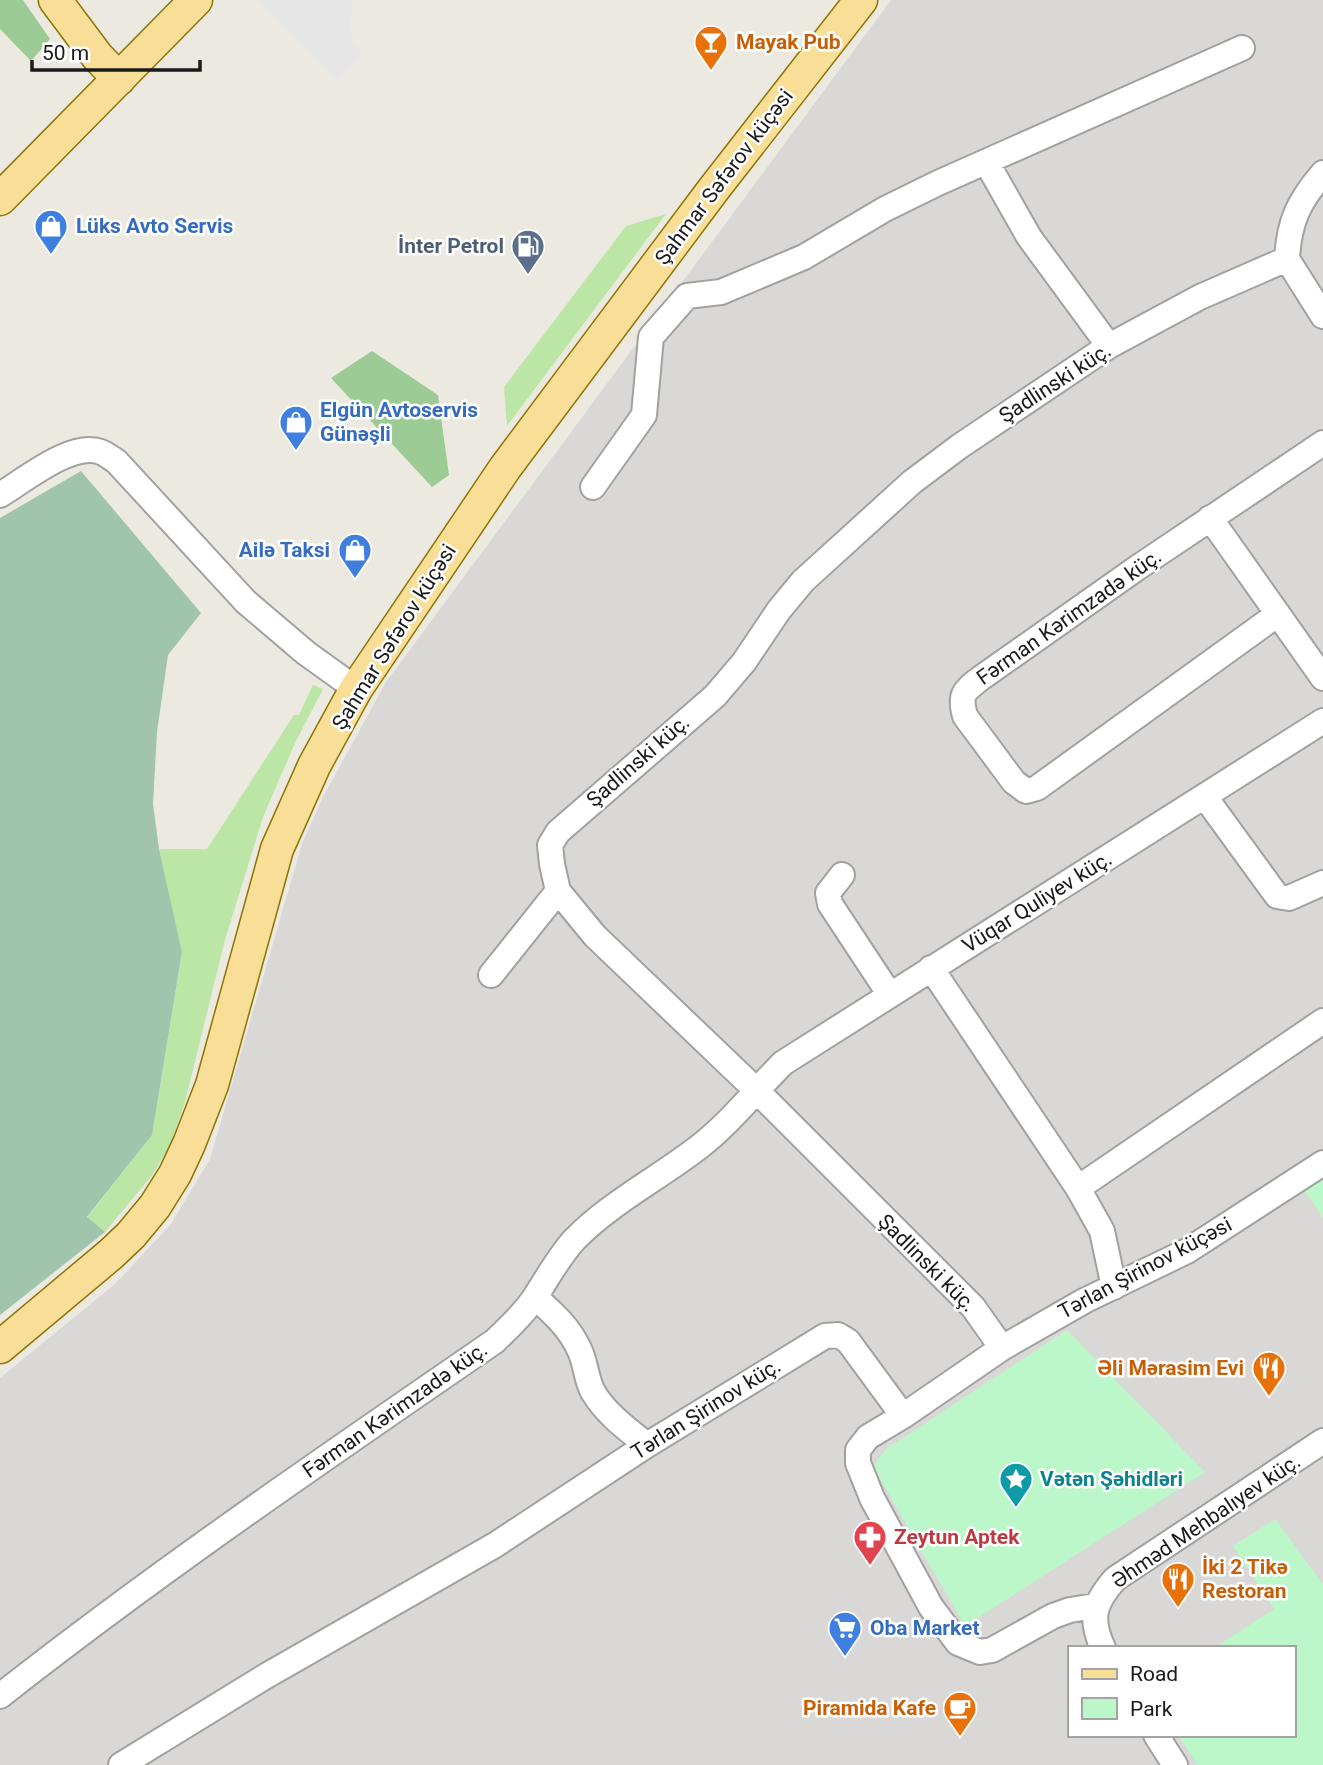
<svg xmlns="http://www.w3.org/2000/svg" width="1323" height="1765" font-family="Roboto,sans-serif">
<rect width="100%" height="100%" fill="#eceae0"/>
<path fill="#d9d8d7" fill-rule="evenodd" d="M 891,0 L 1323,0 L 1323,1765 L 0,1765 L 0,1378 L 115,1284 L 171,1224 L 210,1159 L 302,844 L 323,797 L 386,682 ZM 1069,1648 L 1293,1648 L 1293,1735 L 1069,1735 Z"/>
<path fill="#bbe6a5" d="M 666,214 L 507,426 L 504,387 L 626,226 Z
M 313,685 L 323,689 L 295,743 L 263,817 L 225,940 L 185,1102 L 171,1143 L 153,1174 L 105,1232 L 87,1218 L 152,1135 L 182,953 L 159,849 L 207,849 L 294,715 L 299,715 Z"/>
<path fill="#9dcb95" d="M 0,0 L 23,0 L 50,39 L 31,61 L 0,29 Z
M 372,351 L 438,395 L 449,475 L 432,487 L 331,378 Z"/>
<path fill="#a1c4ac" d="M 81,471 L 201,613 L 168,655 L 157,732 L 153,804 L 159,849 L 182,952 L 152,1135 L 87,1217 L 105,1232 L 0,1315 L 0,518 Z"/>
<path fill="#bbf7c9" d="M 1323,1175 L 1323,1218 L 1303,1188 Z
M 1067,1330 L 1205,1472 L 965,1626 L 873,1467 L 886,1449 Z
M 1275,1519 L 1323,1584 L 1323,1765 L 1198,1765 L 1178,1735 L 1293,1735 L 1293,1648 L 1214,1648 L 1274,1609 L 1233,1546 Z"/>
<path fill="#e6e6e6" d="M 256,0 L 353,0 L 350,27 L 354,42 L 362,56 L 337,81 Z"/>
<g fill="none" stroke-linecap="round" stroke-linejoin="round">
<defs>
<path id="minor" d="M 987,163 L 1029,237 L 1109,346
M 1287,259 L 1323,316
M 593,487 L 644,415 L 651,337 L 687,296 L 721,292 L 804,257 L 885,209 L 938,183 L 1242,48
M 0,495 C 25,480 72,441 101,452 C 106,454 111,458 116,461 L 246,602 L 306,653 L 356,689
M 1210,518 L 1323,678
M 1278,614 L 1037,788 L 1026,791 L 1014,782 L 965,716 C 959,694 964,691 981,678 L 1137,568 L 1323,443
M 1205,797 L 1277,896 L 1289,898 L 1323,883
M 842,875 L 828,893 L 830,904 L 890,995
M 931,968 L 1078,1188 L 1102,1231 L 1114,1287
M 491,975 L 558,891
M 1078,1188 L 1323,1021
M 535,1297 C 553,1313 570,1328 580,1351 C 586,1364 586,1379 593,1392 C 606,1414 627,1429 647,1445
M 1002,1348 L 1084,1301 L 1187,1251 L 1323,1163
M 903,1416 L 1002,1348 L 973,1307 L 756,1090 L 595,936 L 558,891 L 552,864 L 550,845 L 558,832 L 715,696 L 744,662 L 779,610 L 803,581 L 912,482 L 960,446 L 1109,346 L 1200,297 L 1287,259 C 1289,221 1299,201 1323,173
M 1103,1648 C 1089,1618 1094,1603 1115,1579 L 1323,1441
M 0,1696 C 159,1571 328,1456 495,1341 C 509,1327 524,1314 535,1297 C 548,1277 558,1258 574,1240 C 610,1203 659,1178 699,1147 C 730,1123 755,1091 783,1063 L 1323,721
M 1156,1735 L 1175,1765
M 121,1765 L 266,1676 L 495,1545 L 647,1445 L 825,1336 L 838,1335 L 848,1341 L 903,1416 L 868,1437 L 858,1450 L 858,1463 L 872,1498 L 931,1607 L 958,1643 L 980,1652 L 992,1650 L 1053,1616 L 1070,1610 L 1095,1606"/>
<path id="major" d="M 55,0 L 97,56 L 119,79
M 0,199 L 196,0
M 0,1347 L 111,1254 L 131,1235 L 155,1206 L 175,1174 L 189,1144 L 212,1085 L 277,849 L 314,766 L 356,689 L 505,468 L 713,190 L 861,0"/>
</defs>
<use href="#minor" stroke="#a1a1a1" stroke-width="28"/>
<use href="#major" stroke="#8e7503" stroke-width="35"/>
<use href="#minor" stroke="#fff" stroke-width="24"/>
<use href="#major" stroke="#f9de98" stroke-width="32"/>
</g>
<defs>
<symbol id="bar-pin" viewBox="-11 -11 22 30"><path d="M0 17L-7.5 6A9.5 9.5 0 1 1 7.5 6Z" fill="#e8710a" stroke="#fff"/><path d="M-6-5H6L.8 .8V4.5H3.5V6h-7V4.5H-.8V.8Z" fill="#fff"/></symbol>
<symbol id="shop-pin" viewBox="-11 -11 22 30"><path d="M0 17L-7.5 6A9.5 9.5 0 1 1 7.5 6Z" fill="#3f7fe0" stroke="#fff"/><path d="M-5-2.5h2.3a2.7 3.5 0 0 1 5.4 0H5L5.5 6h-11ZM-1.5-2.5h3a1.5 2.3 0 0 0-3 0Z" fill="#fff"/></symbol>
<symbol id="fuel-pin" viewBox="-11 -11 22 30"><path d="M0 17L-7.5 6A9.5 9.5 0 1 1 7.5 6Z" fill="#5c6f8a" stroke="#fff"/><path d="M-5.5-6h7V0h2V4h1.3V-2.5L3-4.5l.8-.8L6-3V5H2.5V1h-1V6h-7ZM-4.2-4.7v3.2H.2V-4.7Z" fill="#fff"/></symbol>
<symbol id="restaurant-pin" viewBox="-11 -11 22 30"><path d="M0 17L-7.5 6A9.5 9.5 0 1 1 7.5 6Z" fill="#e8710a" stroke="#fff"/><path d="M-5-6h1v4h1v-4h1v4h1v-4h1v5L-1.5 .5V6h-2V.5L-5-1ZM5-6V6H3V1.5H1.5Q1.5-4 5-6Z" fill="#fff"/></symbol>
<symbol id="sight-pin" viewBox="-11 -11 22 30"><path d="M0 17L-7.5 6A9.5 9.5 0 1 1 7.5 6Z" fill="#0f9aa8" stroke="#fff"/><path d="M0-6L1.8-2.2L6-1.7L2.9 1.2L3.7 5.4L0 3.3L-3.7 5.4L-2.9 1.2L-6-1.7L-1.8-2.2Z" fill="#fff"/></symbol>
<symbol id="pharmacy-pin" viewBox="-11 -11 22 30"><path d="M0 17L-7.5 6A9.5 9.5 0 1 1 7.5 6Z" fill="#e0444e" stroke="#fff"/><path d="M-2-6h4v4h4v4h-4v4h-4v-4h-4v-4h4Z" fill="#fff"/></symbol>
<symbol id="supermarket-pin" viewBox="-11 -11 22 30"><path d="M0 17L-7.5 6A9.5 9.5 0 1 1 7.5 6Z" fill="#3f7fe0" stroke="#fff"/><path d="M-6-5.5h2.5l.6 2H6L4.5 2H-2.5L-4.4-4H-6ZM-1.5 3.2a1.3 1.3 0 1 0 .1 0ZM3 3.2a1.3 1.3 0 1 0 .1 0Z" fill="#fff"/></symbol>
<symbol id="cafe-pin" viewBox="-11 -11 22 30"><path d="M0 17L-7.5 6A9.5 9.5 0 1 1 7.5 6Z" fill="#e8710a" stroke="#fff"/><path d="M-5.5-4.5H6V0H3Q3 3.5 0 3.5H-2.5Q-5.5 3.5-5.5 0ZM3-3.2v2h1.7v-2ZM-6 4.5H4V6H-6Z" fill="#fff"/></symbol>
</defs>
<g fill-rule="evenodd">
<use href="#bar-pin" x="692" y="23" width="38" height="52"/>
<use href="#shop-pin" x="32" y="207" width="38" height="52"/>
<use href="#fuel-pin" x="509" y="227" width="38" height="52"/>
<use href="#shop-pin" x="277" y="403" width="38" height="52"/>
<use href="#shop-pin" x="336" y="531" width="38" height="52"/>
<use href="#restaurant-pin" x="1250" y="1349" width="38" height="52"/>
<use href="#sight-pin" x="997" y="1460" width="38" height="52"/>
<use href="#pharmacy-pin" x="851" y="1518" width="38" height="52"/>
<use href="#restaurant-pin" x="1159" y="1560" width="38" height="52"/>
<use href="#supermarket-pin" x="826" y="1609" width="38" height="52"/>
<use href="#cafe-pin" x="941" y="1689" width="38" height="52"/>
</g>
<g text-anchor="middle" stroke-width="5" stroke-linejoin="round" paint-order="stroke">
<g font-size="21" font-weight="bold" fill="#c56008" stroke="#fff" text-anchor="start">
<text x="736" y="49">Mayak Pub</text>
<text x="1244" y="1375" text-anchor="end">Əli Mərasim Evi</text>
<text x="1202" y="1574">İki 2 Tikə<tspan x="1202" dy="24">Restoran</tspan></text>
<text x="936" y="1715" text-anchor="end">Piramida Kafe</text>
</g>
<g font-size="21" fill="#1a1a1a" stroke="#fff">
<text transform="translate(724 177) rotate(-53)" y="7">Şahmar Səfərov küçəsi</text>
<text transform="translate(1055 383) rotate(-33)" y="7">Şadlinski küç.</text>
<text transform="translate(1069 617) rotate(-35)" y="7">Fərman Kərimzadə küç.</text>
<text transform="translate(394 637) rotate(-58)" y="7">Şahmar Səfərov küçəsi</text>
<text transform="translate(638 761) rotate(-41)" y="7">Şadlinski küç.</text>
<text transform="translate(1037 902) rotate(-32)" y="7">Vüqar Quliyev küç.</text>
<text transform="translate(927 1263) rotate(45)" y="7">Şadlinski küç.</text>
<text transform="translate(1145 1268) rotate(-28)" y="7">Tərlan Şirinov küçəsi</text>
<text transform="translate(706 1409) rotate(-32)" y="7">Tərlan Şirinov küç.</text>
<text transform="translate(395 1410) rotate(-35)" y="7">Fərman Kərimzadə küç.</text>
<text transform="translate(1206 1521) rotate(-34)" y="7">Əhməd Mehbalıyev küç.</text>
</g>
<g font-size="21" font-weight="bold" fill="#366cbe" stroke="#fff" text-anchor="start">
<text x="76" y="233">Lüks Avto Servis</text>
<text x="320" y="417">Elgün Avtoservis<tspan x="320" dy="24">Günəşli</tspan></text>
<text x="330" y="557" text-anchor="end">Ailə Taksi</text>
<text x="870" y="1635">Oba Market</text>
</g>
<g font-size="21" font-weight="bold" fill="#4e5e75" stroke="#fff" text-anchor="end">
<text x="504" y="253">İnter Petrol</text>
</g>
<g font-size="21" font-weight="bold" fill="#0d838f" stroke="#fff" text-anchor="start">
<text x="1040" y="1486">Vətən Şəhidləri</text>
</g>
<g font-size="21" font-weight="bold" fill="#be3a42" stroke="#fff" text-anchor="start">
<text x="894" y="1544">Zeytun Aptek</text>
</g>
</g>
<rect x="1068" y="1646" width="228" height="91" fill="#ffffff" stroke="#a3a3a3" stroke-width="2"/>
<rect x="1082" y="1669" width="35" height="10" fill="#f9de98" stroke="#a3a3a3" stroke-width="2"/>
<text x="1130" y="1681" font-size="21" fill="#1a1a1a">Road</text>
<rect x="1082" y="1698" width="35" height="21" fill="#bbf7c9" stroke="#a3a3a3" stroke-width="2"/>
<text x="1130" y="1716" font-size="21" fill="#1a1a1a">Park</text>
<path d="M32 60v10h168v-10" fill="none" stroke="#1a1a1a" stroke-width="3.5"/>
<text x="42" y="60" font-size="21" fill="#1a1a1a" stroke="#ffffff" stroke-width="5" paint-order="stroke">50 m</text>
</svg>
